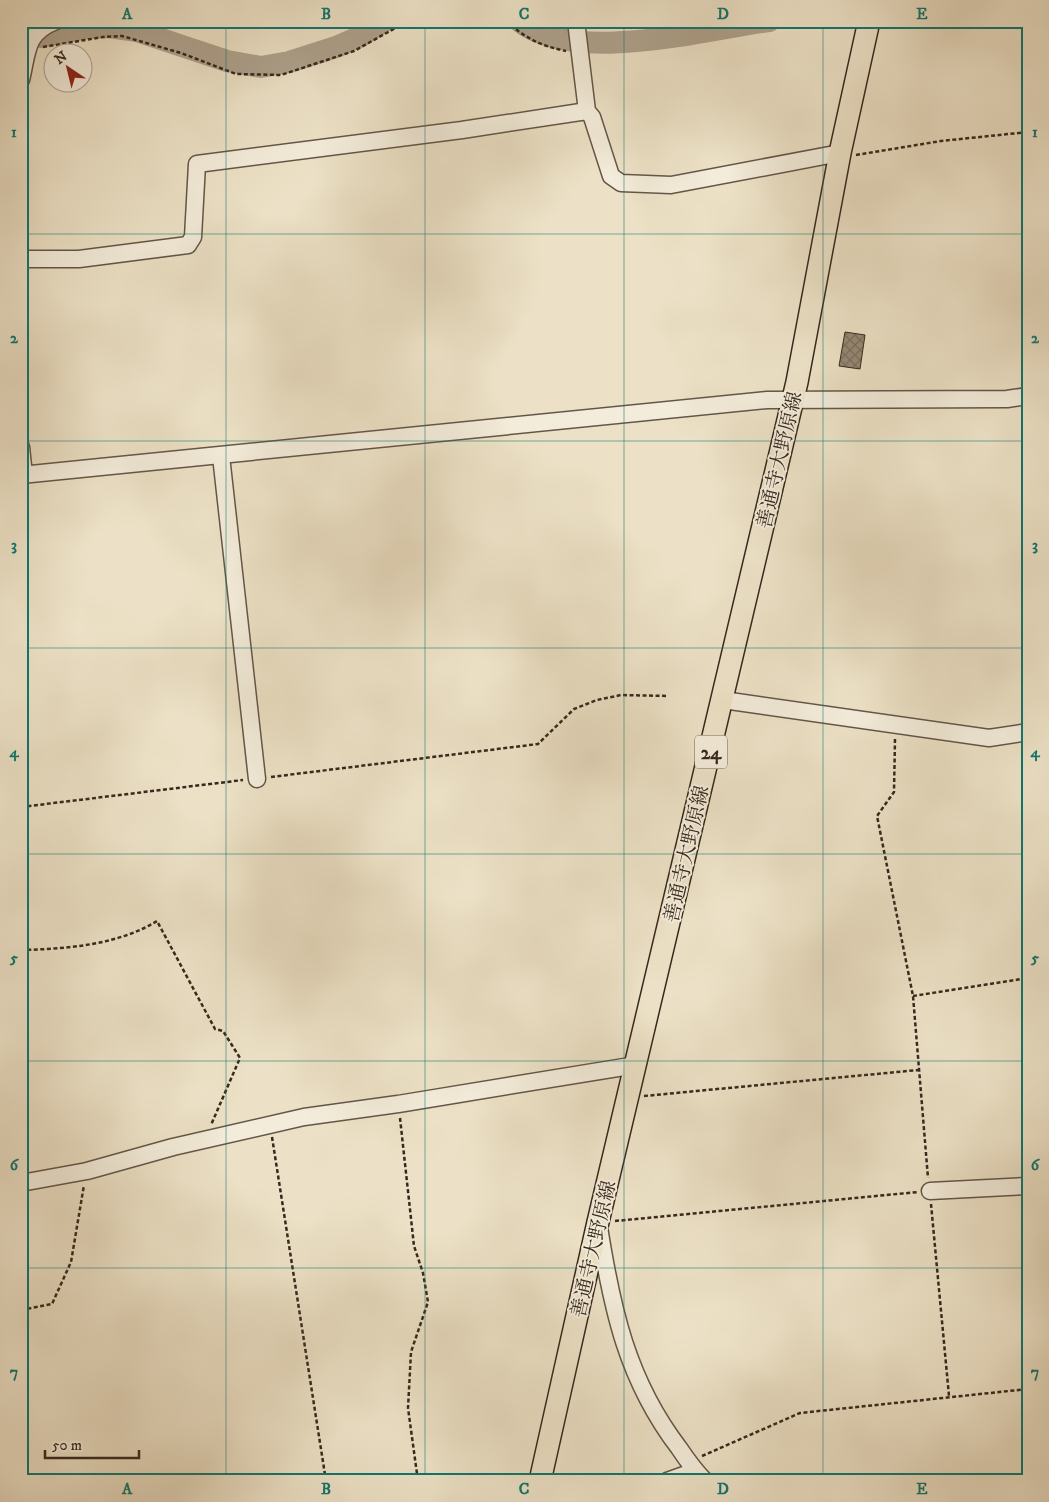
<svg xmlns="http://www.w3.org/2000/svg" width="1049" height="1502" font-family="'IM FELL DW Pica','Noto Serif JP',serif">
<defs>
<pattern id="building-cross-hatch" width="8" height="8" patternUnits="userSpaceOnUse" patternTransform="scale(1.25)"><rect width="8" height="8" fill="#958875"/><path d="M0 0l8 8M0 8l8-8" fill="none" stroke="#7a6f5f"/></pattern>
</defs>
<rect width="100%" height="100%" fill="#ece1c6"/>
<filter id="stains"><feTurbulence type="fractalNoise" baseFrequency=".004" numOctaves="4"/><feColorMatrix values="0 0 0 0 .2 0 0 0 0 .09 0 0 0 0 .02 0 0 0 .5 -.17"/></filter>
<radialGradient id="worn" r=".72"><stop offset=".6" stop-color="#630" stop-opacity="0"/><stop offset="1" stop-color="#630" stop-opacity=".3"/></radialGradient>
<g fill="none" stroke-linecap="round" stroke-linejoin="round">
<path stroke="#aea28d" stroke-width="22" d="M 519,21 C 573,65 704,30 769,21
M 21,26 L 28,32 L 41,37 L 88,28 L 109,27 L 137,31 L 227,61 L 261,67 L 289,62 L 336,47 L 361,36 L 385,21"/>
</g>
<path fill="url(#building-cross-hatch)" stroke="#36281d" d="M 845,332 L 865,335 L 860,369 L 839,366 Z"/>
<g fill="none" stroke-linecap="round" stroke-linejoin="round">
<defs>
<path id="minor" d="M 576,21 L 587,111 L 592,117 L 611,176 L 621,183 L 671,185 L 840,153
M 21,80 C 28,51 25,33 56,21
M 21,259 L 79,259 L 188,245 L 193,237 L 197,164 L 462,130 L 587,111
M 21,447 L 24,475
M 221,456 L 257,779
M 21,475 L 767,400 L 1007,399 L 1028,396
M 723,700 L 989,738 L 1028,732
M 21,1183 L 87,1171 L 173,1147 L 304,1117 L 398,1104 L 636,1065
M 930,1191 L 1028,1186
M 599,1227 C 612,1309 627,1380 679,1448 C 687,1460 695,1471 705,1481
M 667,1481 L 695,1471"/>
<path id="major" d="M 540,1481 L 598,1222 L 797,382 L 840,153 L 869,21"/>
</defs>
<use href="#minor" stroke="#645647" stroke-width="19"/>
<use href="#major" stroke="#36281d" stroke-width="24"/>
<path stroke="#36281d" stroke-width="2.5" stroke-dasharray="4 2.5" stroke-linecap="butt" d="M 506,21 C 525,38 541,46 566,51
M 43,47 L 103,37 L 122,36 L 181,53 L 236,74 L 281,75 L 354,51 L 408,21
M 856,155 L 941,141 L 1028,132
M 895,739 L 894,792 L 877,816 L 913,996 L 928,1178
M 271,777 L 538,744 L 574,709 L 597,700 L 621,695 L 668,696
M 21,807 L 243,780
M 21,950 C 66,949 118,945 157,921 L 215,1029 L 223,1031 L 240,1058 L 211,1125
M 913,996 L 1028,978
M 644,1096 L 918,1070
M 400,1118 L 414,1246 L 423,1273 L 428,1302 L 411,1352 L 408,1408 L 418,1481
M 272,1137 L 326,1481
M 931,1204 L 949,1396
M 615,1221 L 918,1192
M 21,1310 L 52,1304 L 71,1262 L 84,1185
M 702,1456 L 800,1413 L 1028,1389
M 179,1481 L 186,1476 L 191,1481"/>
<use href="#minor" stroke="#f3ecda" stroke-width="16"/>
<use href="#major" stroke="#ece1c6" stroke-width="21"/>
</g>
<path fill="none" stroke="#0f766e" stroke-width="1" stroke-opacity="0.55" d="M 226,21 L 226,1481M 425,21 L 425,1481M 624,21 L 624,1481M 823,21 L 823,1481M 21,234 L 1028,234M 21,441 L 1028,441M 21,648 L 1028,648M 21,854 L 1028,854M 21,1061 L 1028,1061M 21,1268 L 1028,1268"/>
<g text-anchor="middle" stroke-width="4" stroke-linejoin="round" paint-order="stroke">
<rect fill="#f3ecda" stroke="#6f6356" stroke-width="1" x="695" y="735.5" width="32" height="33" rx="4"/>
<g font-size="19" font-weight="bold" fill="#36281d">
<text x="711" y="759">24</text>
</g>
<g font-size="20" fill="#36281d" stroke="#f3ecda">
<text transform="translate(779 460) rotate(-77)" y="7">善通寺大野原線</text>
<text transform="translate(686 854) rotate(-77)" y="7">善通寺大野原線</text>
<text transform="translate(593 1249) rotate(-77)" y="7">善通寺大野原線</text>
</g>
</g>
<rect width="1049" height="1502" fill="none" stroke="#ece1c6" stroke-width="55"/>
<g transform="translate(68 68) rotate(325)"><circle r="24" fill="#f3ecda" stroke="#a79e8e"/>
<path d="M0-4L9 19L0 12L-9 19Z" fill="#8f2418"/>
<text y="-8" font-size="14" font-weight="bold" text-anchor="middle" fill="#36281d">N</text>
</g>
<path d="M45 1450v8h94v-8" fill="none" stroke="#36281d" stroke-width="2.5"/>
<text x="52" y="1450" font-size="15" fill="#36281d" stroke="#f3ecda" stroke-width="4" paint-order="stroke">50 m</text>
<rect x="28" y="28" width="994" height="1446" fill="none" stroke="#0f766e" stroke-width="2"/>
<g font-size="16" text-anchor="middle" font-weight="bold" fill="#0f766e">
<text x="127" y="19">A</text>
<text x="326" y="19">B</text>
<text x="524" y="19">C</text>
<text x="723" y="19">D</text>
<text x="922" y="19">E</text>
<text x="14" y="137">1</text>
<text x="1035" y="137">1</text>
<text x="14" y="343">2</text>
<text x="1035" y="343">2</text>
<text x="14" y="550">3</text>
<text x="1035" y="550">3</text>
<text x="14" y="757">4</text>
<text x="1035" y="757">4</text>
<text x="14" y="963">5</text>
<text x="1035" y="963">5</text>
<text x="14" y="1170">6</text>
<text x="1035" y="1170">6</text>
<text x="14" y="1377">7</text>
<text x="1035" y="1377">7</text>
<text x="127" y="1494">A</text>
<text x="326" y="1494">B</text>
<text x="524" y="1494">C</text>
<text x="723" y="1494">D</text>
<text x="922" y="1494">E</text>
</g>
<rect width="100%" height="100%" filter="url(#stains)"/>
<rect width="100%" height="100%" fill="url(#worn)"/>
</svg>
